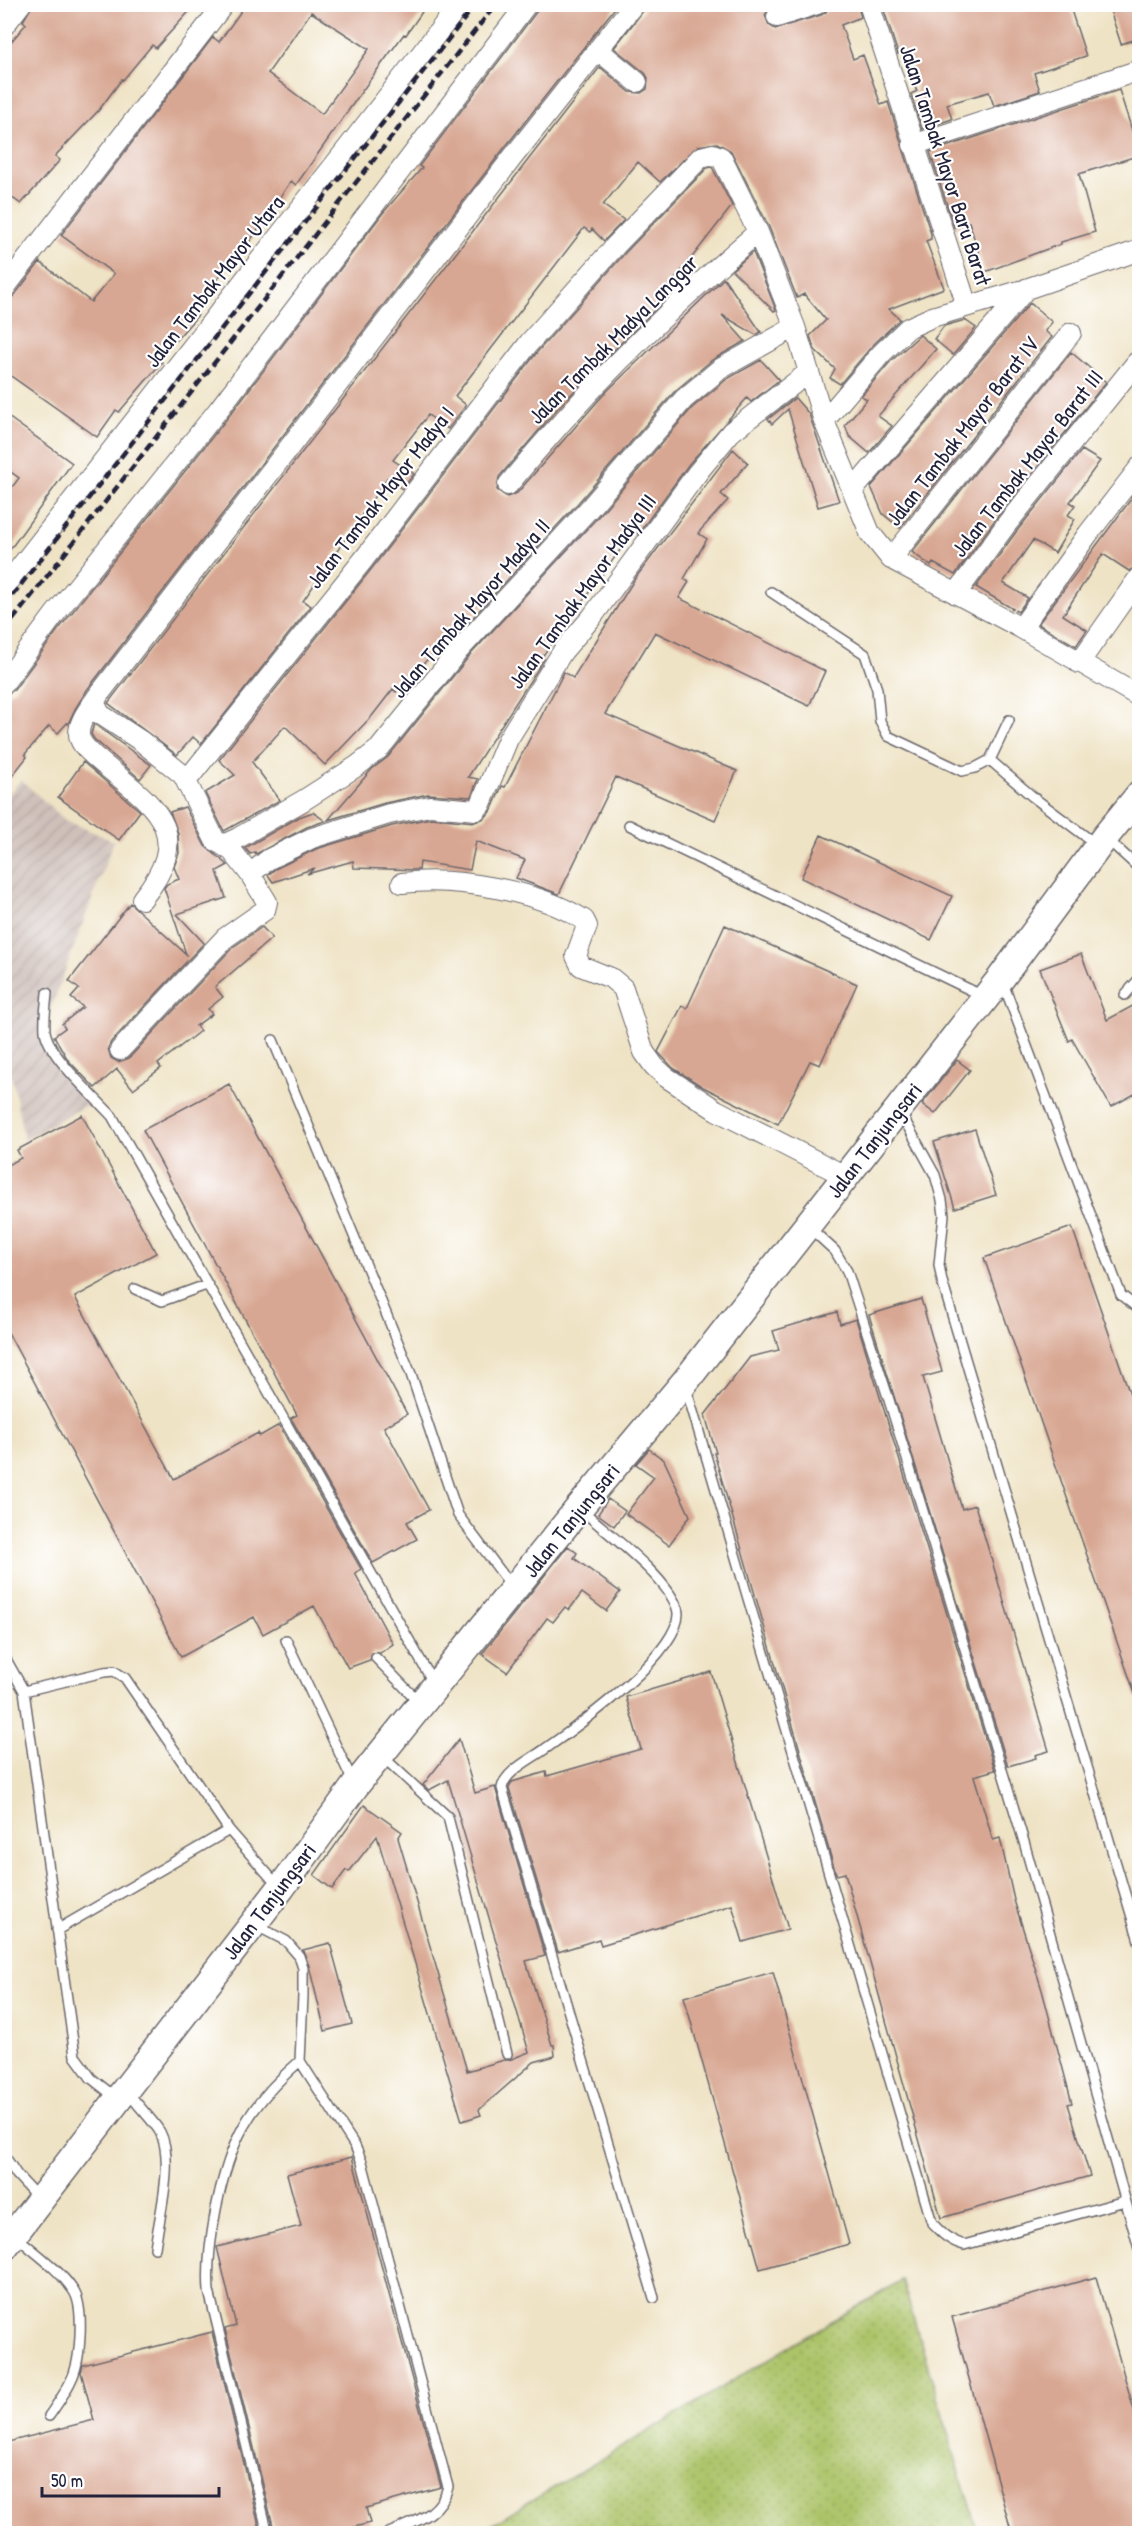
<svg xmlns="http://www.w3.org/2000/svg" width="1144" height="2538" font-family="'Patrick Hand',sans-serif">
<defs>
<pattern id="industrial-furrows" width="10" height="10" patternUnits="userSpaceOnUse" patternTransform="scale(1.5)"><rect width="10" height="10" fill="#cfc0ba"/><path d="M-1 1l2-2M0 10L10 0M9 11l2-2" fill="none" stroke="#b1a5a1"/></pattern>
<pattern id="grass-dots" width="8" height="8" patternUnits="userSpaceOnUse" patternTransform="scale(1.5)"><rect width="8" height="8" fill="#acc368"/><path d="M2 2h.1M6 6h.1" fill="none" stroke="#94a75b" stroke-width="1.8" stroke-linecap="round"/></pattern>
</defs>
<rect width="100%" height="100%" fill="#fff"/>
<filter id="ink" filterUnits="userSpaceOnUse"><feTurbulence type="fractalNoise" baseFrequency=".0167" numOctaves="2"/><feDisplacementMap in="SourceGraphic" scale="12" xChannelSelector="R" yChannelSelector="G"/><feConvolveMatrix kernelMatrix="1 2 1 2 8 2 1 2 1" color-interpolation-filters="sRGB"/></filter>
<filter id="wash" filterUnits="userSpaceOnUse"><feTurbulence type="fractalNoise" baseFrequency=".008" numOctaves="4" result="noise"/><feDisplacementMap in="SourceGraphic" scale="24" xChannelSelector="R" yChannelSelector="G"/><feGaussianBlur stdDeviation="1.35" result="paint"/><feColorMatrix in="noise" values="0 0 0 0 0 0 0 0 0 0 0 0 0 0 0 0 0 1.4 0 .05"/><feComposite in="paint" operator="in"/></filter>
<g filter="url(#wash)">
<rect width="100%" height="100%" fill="#efe3c5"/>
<path fill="url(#industrial-furrows)" d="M 21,780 L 65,820 L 114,841 L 39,1039 L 93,1101 L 24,1140 L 13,1082 L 5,1062 L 4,800 Z"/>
<path fill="url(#grass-dots)" stroke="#677252" stroke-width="1.5" d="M 902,2280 L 978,2533 L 478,2533 Z"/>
<g id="blocks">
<path fill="#d8a793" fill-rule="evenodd" d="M 33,4 L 196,4 L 156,48 L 152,45 L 123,80 L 122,79 L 99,110 L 55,156 L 60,160 L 21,204 L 4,192 L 4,50 L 26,24 L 23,21 Z
M 246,4 L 410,4 L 422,12 L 406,35 L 404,34 L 372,77 L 296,185 L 291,181 L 248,244 L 191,309 L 198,315 L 159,359 L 162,362 L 119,412 L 116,410 L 97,437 L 4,371 L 4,301 L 14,296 L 40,262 L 91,302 L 114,274 L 61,235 L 213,37 L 219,42 ZM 311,12 L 369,49 L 322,114 L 268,73 Z
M 539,4 L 618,4 L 502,151 L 87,690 L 75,709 L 68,724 L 67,723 L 58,733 L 49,726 L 25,754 L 27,757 L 4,786 L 4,695 L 14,690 L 58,630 L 229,416 L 382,214 L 422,168 L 419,166 L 537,11 Z
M 646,4 L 777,4 L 769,9 L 765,15 L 769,25 L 775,29 L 821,15 L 826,12 L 829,4 L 857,4 L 861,17 L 841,25 L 853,59 L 863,55 L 881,105 L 888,102 L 931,234 L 931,239 L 926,241 L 944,288 L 889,309 L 900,319 L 872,346 L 840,384 L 830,378 L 835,369 L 815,350 L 810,336 L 826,320 L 804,294 L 797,298 L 769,227 L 731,151 L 717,143 L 698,146 L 660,182 L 638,162 L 603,205 L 624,220 L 604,241 L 592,229 L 590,232 L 584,228 L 455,396 L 466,405 L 448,429 L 428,415 L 393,460 L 414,474 L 402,489 L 387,478 L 303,601 L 311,606 L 201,744 L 193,737 L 177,755 L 108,703 L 600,67 L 630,92 L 641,93 L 647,89 L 648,78 L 645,73 L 614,48 L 643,11 Z
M 882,4 L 1069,4 L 1086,56 L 1034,73 L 1040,91 L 994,106 L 989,92 L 947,104 L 952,119 L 922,129 L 911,94 L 917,91 L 905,51 L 898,54 Z
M 1108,4 L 1133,4 L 1140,25 L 1140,38 L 1121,44 Z
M 1119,90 L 1140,155 L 1079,174 L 1095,232 L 1061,242 L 1061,244 L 985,272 L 969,222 L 954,227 L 930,152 Z
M 712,167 L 732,206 L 665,292 L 683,282 L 619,345 L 557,409 L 499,477 L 497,490 L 507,497 L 517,493 L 605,393 L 724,278 L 761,332 L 756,335 L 722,315 L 745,341 L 712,360 L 675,391 L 578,503 L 454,638 L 451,635 L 396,692 L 393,689 L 372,716 L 325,765 L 285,726 L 252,762 L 280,800 L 224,831 L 205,793 L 235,775 L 219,760 L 373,567 L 538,351 L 625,253 L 707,168 Z
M 753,252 L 776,310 L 774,311 L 732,270 Z
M 1030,303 L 1052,322 L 1045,331 L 1052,337 L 900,528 L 883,514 L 871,487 Z
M 965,320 L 976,328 L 953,355 L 934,339 L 944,326 Z
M 920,335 L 936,349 L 878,416 L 892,426 L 869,453 L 849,436 L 845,425 L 867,399 L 861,396 L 890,362 Z
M 1071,352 L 1106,382 L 997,517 L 955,575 L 933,563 L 931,566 L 912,552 Z
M 761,360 L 779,380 L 751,402 L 747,398 L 689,464 L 638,534 L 634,531 L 541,658 L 544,659 L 468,777 L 478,779 L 471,797 L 428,794 L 385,803 L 328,820 L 372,769 L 388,757 L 471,654 L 596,519 L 692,408 L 727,379 Z
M 795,398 L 809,414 L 839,501 L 818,507 L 788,409 L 772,424 L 768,419 Z
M 4,414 L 72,463 L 4,558 L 4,498 L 19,478 L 4,467 Z
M 733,449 L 748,463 L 721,494 L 728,500 L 698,533 L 707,539 L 684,579 L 689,582 L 679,598 L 825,671 L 809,706 L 655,632 L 605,714 L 737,771 L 715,820 L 616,777 L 559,894 L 516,878 L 525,860 L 476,841 L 470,870 L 420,862 L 419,870 L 354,868 L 353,861 L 307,874 L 315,868 L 273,882 L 268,875 L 275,869 L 316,849 L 392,826 L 431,818 L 475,822 L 485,818 L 492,809 L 502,786 L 505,787 L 564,672 L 573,678 L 634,580 Z
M 1082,450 L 1100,461 L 1070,502 L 1075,505 L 1068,515 L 1075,519 L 1055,553 L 1033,540 L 1003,583 L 1028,598 L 1018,612 L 976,587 L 1016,532 Z
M 1140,487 L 1140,564 L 1129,571 L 1103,554 L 1063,615 L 1087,630 L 1076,646 L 1038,624 Z
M 94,724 L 151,765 L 140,779 L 94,739 L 91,734 Z
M 83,762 L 140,811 L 119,840 L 58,797 Z
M 185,807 L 205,846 L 228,865 L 217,871 L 226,898 L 177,914 L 204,943 L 111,1042 L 108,1048 L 111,1058 L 118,1062 L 129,1058 L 233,947 L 262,927 L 272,938 L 215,987 L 223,997 L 208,1009 L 212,1014 L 196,1026 L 200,1031 L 158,1064 L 161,1068 L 133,1089 L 117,1069 L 95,1088 L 68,1060 L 54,1036 L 65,1028 L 62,1024 L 83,1007 L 71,998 L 79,989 L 69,981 L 130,903 L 186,954 L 164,888 L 167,884 L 179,879 L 174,867 L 179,853 L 178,833 L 170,812 Z
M 313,812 L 325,821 L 307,827 L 256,854 L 255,852 L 250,854 L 245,848 L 299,817 Z
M 821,835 L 952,896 L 931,940 L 801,878 Z
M 725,925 L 857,984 L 820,1065 L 810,1061 L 778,1124 L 703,1087 L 673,1068 L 658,1052 L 682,1006 L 687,1008 Z
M 1081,954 L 1107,1020 L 1140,1002 L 1140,1091 L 1111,1107 L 1072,1039 L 1069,1041 L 1040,969 Z
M 957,1060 L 970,1070 L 935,1114 L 922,1104 Z
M 229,1084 L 407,1414 L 384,1427 L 429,1510 L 407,1522 L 417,1539 L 373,1563 L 291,1418 L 297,1415 L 143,1130 Z
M 82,1115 L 156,1253 L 75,1297 L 174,1479 L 258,1433 L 260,1436 L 279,1425 L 361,1569 L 355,1573 L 393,1644 L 380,1653 L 372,1653 L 370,1660 L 348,1668 L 314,1606 L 263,1634 L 254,1617 L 181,1657 L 4,1325 L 4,1167 L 21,1158 L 17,1150 Z
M 975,1129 L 996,1195 L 955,1208 L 934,1142 Z
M 1072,1227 L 1140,1423 L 1140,1697 L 1136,1697 L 984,1258 Z
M 921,1299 L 942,1372 L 923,1377 L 962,1509 L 975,1505 L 1049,1751 L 1035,1755 L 1036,1758 L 1008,1766 L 869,1315 Z
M 837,1312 L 840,1324 L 856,1319 L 995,1770 L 974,1776 L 993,1840 L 1000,1838 L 1014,1900 L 1042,1990 L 1072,2103 L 1068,2104 L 1090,2176 L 941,2218 L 845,1873 L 837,1875 L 835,1871 L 714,1453 L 716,1453 L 705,1415 L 750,1357 L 779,1350 L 773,1331 Z
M 649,1449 L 664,1460 L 690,1516 L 669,1545 L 626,1514 L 654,1477 L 636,1464 Z
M 608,1499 L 625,1511 L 614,1526 L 598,1514 Z
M 568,1546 L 577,1553 L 574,1558 L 620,1592 L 606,1611 L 582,1593 L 569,1610 L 565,1607 L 553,1622 L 547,1618 L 507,1672 L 482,1654 Z
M 711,1672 L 788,1929 L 743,1942 L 732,1905 L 601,1945 L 599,1939 L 558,1952 L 509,1788 L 510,1785 L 512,1782 L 546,1772 L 547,1776 L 641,1749 L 626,1697 Z
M 459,1739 L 475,1793 L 495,1787 L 545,1956 L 526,1961 L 552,2045 L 554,2045 L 555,2056 L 534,2062 L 479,2110 L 481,2115 L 462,2121 L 377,1836 L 349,1872 L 346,1870 L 332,1889 L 314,1875 L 364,1805 L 402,1832 L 398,1838 L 467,2071 L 504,2060 L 509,2060 L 529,2052 L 448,1780 L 429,1790 L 423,1785 Z
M 330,1943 L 352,2024 L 325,2031 L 309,1966 L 303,1950 Z
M 773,1972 L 849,2244 L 760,2269 L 684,1997 Z
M 352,2157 L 441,2487 L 366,2508 L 370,2523 L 328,2534 L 275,2534 L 225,2329 L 236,2326 L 217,2247 L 301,2226 L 287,2174 Z
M 1096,2277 L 1140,2431 L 1140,2534 L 1012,2534 L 952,2317 Z
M 212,2332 L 261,2534 L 12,2534 L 11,2529 L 4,2531 L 4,2443 L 94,2420 L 81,2372 L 83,2365 Z"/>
</g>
</g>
<g filter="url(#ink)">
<use href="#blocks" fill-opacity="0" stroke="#6a666b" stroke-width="1.5"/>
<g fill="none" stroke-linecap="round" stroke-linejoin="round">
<defs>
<path id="service" d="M 771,592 L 865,654 L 877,689 L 880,721 L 888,736 L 962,771 L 975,768 L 990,760
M 1009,720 L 990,760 L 1033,797 L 1097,845
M 629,825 L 983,996
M 1106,838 L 1140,869
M 1003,983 L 1121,1295 L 1140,1310
M 47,993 C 46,1005 44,1019 45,1031 C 49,1057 94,1096 112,1116 L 434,1684
M 1125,995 L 1140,978
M 273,1040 L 411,1374 L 458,1515 L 513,1588
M 900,1112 L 935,1175 L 942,1200 L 944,1215 L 939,1265 L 942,1281 L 1140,1944
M 810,1228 L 835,1251 L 847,1271 L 889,1400 L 1024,1842 L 1140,2252
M 135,1289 L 162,1301 L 206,1285
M 686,1388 L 932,2223 C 942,2234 950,2241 964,2245 L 1125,2201
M 582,1510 C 608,1534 666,1576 677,1608 C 690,1646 574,1729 545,1749 C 532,1759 505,1771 502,1788 L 654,2298
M 286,1640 L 354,1784
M 4,1656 L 24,1691 L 104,1672 L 114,1671 L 125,1678 L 229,1830 L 279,1887
M 376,1658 L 420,1703
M 24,1691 L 75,2056 L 91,2078 L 115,2097
M 382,1756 L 448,1817 L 507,2054
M 255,1925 L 286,1941 L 299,1956 L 303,1968 L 303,1996 L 300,2061 L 355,2146 L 362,2162 L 448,2487 C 440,2517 412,2522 387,2534
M 57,1930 L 229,1830
M 128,2092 C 136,2104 154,2121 160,2132 C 175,2160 159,2217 155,2248
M 4,2155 L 17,2175 L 39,2199
M 16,2236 C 35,2253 59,2269 73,2290 C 85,2306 80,2359 73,2376 C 67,2391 58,2403 49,2416
M 268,2534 L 209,2291 C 207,2263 211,2237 216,2209 C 230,2141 247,2107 300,2061"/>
<path id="minor" d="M 869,4 L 967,306
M 777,17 L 817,4
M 4,26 L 21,4
M 598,50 L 637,82
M 913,145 L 1140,70
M 4,289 L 224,4
M 824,421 L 881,354 L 908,328 L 932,317 L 1026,289 L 1140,250
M 508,485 C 583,393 668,309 758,232
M 853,490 L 1026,289
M 891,559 L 1071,333
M 4,588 L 460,4
M 956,594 L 1006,525 L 1137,362
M 1021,628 L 1088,534 L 1140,467
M 1079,663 L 1140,576
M 4,683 L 55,614 L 219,409 L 527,4
M 97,697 L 95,704 L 100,714 L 141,741 L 183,775 L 191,775 L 364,559 L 529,343 L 616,245 L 701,157 L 713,154 L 721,157 L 758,232 L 795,327 L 824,421 L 870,533 L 891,559 L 1021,628 L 1140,697
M 183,775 L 215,840 L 232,851 L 250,874
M 223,845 L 238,838 L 304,800 L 357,766 L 379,749 L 459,650 L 587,511 L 684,399 L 720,369 L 795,327
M 402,883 C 455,876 539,891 584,920 L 587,926 L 576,956 L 581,966 L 611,978 L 623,988 L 644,1052 L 654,1066 L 666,1077 L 716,1110 L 845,1176
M 142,899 C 201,826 146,802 94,756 C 88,750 79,743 79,734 C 79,720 90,708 97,697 L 512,158 L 634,4
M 120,1050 L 225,938 L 265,910 L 267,902 L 250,874 L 269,859 L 312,838 L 389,814 L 430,806 L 476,810 L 481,804 L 508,739 L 563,651 L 592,617 L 698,472 L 731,432 L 809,372"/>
<path id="secondary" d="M 4,2247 L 281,1888 L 355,1786 L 579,1508 L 684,1383 L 1001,978 L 1105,837 L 1140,794"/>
</defs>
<use href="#service" stroke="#6a666b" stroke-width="12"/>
<use href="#minor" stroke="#6a666b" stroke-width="22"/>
<use href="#secondary" stroke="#6a666b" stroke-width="30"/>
<use href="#service" stroke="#fff" stroke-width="9"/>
<use href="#minor" stroke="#fff" stroke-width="20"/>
<use href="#secondary" stroke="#fff" stroke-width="27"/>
<path stroke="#22223b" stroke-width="4.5" stroke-dasharray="9 4.5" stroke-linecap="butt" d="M 4,606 L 476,4
M 4,631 L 496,4"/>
</g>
</g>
<g text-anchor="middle" stroke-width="4.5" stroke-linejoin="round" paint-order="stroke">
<g font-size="22" fill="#22223b" stroke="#fff">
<text transform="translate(946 165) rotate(72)" y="8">Jalan Tambak Mayor Baru Barat</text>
<text transform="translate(214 281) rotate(-52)" y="8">Jalan Tambak Mayor Utara</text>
<text transform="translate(613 339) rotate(-45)" y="8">Jalan Tambak Madya Langgar</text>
<text transform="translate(962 431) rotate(-52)" y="8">Jalan Tambak Mayor Barat IV</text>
<text transform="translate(1027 463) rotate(-52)" y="8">Jalan Tambak Mayor Barat III</text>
<text transform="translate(380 497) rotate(-52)" y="8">Jalan Tambak Mayor Madya I</text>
<text transform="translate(582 591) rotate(-54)" y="8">Jalan Tambak Mayor Madya III</text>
<text transform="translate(470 608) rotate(-49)" y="8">Jalan Tambak Mayor Madya II</text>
<text transform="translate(874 1140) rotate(-52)" y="8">Jalan Tanjungsari</text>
<text transform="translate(571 1520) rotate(-51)" y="8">Jalan Tanjungsari</text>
<text transform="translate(269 1901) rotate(-53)" y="8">Jalan Tanjungsari</text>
</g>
</g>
<rect width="1144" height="2538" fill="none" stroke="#fff" stroke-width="24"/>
<path d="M42 2487v9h177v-9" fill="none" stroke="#22223b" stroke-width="3"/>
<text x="51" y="2487" font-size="18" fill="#22223b" stroke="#ffffff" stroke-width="4.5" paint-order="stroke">50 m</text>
</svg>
